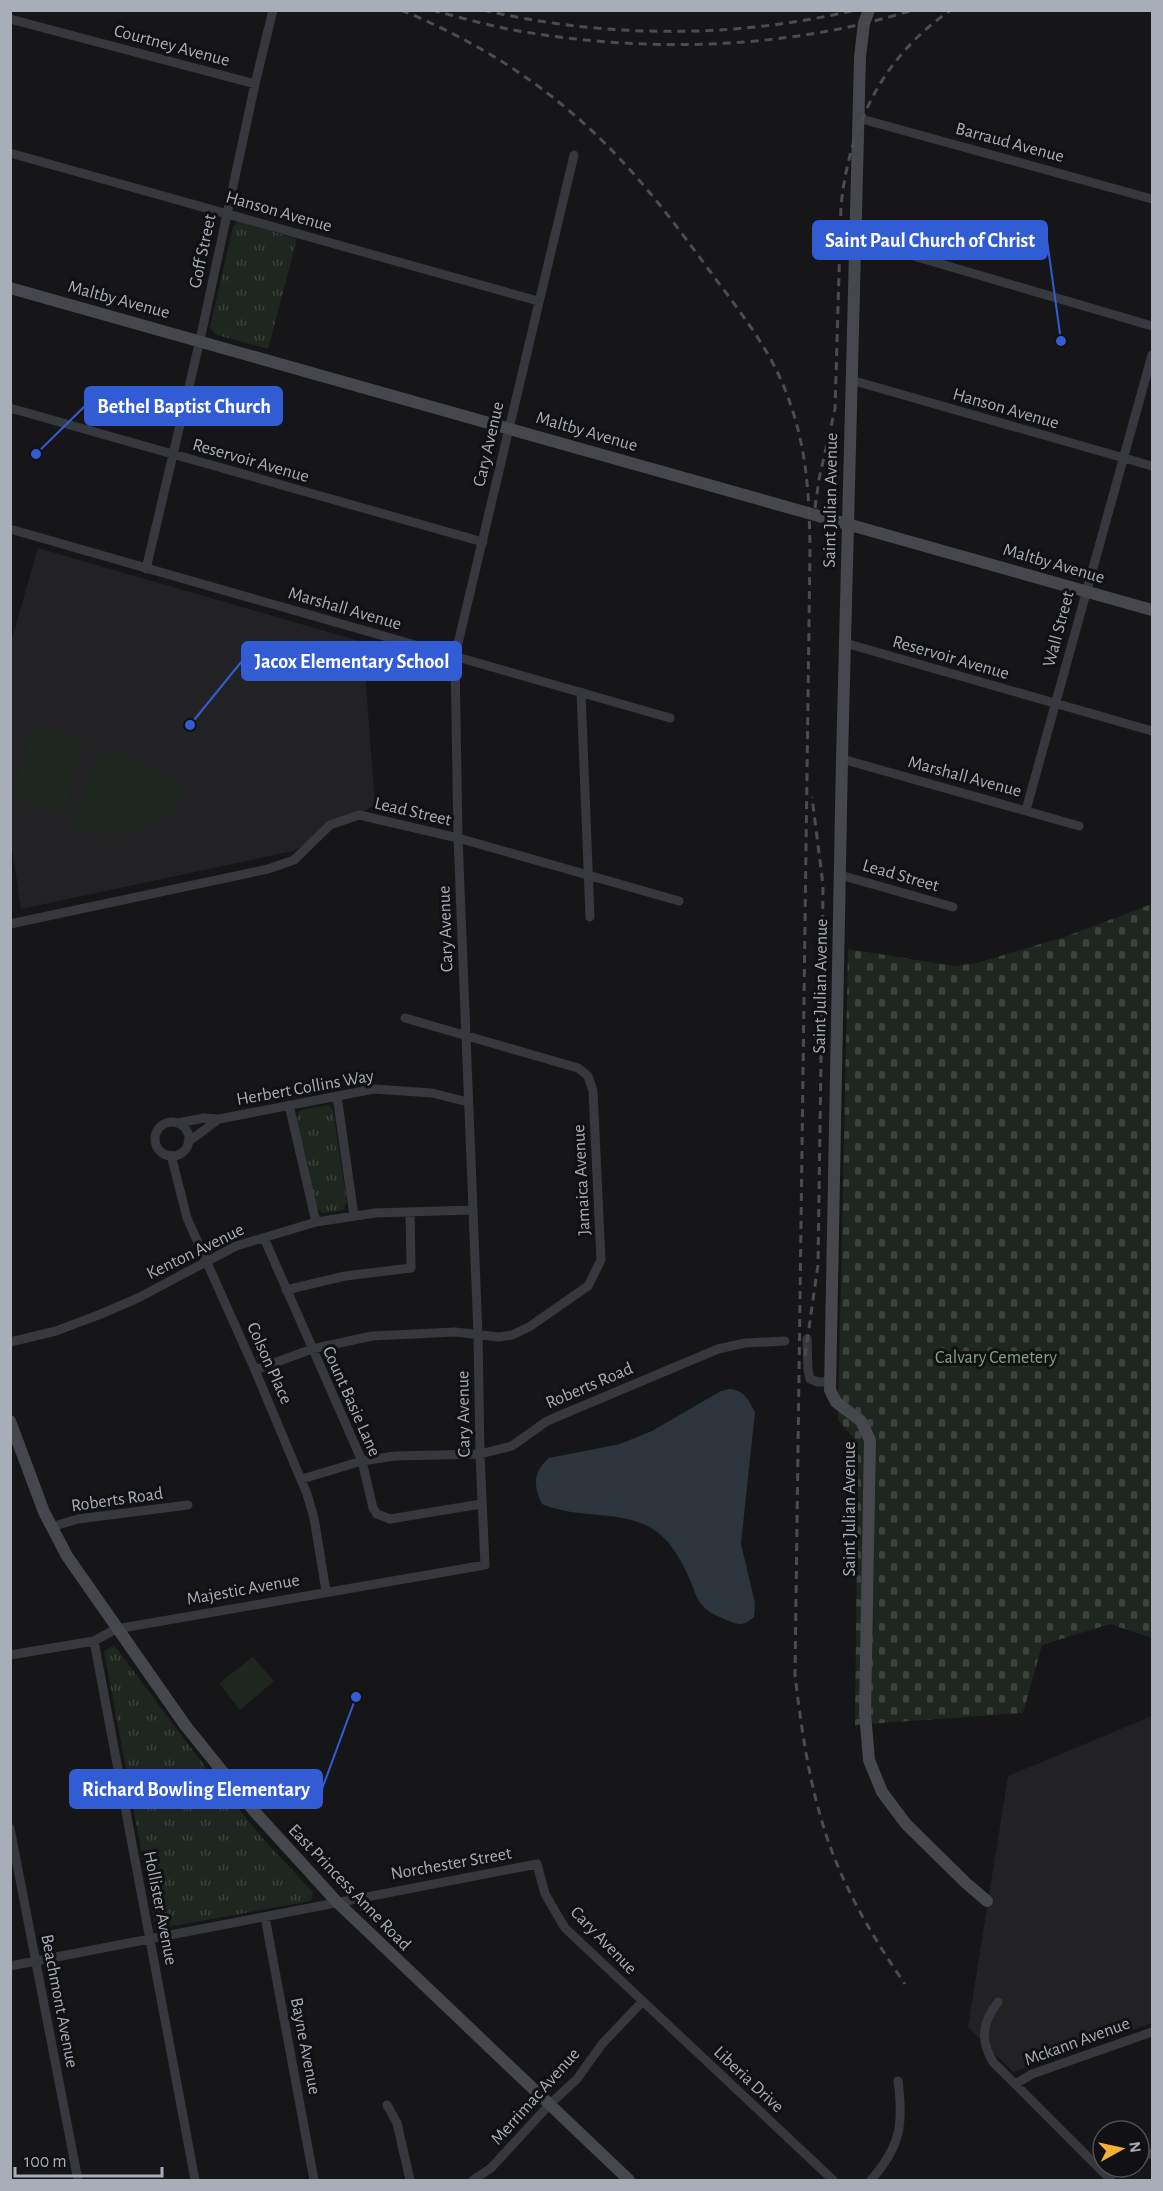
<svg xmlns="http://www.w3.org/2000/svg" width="1163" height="2191" font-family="'Alegreya Sans',sans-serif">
<defs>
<pattern id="cemetery-stones" width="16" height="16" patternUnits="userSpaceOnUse" patternTransform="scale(1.5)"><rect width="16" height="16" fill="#1e261f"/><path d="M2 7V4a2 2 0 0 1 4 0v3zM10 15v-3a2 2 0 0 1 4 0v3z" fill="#3c433d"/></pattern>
<pattern id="park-tufts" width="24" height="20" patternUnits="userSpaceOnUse" patternTransform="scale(1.5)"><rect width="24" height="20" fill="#1e261f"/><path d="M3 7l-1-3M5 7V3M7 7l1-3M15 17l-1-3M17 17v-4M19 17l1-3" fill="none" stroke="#3c433d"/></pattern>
</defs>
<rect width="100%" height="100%" fill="#161618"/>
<path fill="#222225" d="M 38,548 L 363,642 L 375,805 L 293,851 L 21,909 L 11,842 L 10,645 Z
M 1152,1716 L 1152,2023 L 1013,2072 L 968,2027 L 1008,1776 Z"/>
<path fill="#1e261f" d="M 33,726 L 85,741 L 64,814 L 12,799 Z
M 117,751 L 188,786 C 185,792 181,800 177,806 C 153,835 101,842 69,826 L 98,758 Z
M 253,1657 L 274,1681 L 240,1710 L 219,1683 Z"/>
<path fill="url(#cemetery-stones)" d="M 1152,904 L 1152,1638 L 1110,1624 L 1042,1645 L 1023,1713 L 855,1725 L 858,1443 L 838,1420 L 848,949 L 954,966 L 977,963 L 1067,936 Z"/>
<path fill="url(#park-tufts)" d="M 238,221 L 297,239 L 268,349 L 214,334 L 210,327 L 233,227 Z
M 329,1105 L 333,1110 L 347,1203 L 343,1210 L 323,1213 L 316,1207 L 296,1118 L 300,1110 Z
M 114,1645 L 212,1776 L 264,1840 L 313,1892 L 311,1901 L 156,1929 L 104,1651 Z"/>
<path fill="#2c353c" d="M 729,1389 C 744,1390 748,1399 755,1412 L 741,1544 L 755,1603 L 754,1617 C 745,1625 740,1626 729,1621 C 720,1617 708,1613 702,1605 C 696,1599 694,1588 690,1580 C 685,1568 676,1551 667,1541 C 634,1505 583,1522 542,1504 C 533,1486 533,1472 549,1458 L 620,1444 L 652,1431 L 721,1391 Z"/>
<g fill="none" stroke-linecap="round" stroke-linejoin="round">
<path stroke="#37383d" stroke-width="9" d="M 10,19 L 255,84
M 858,118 L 1152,199
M 10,153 L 538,301
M 856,239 L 1152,326
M 851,380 L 1152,466
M 10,408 L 483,542
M 10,529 L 670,718
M 146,569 L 200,340 L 255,84 L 273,10
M 845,643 L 1152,731
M 581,692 L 590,917
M 842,759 L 1079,826
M 1026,810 L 1152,355
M 840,875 L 953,907
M 10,924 L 268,869 L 294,860 L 330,825 L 359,815 L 458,838 L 679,901
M 337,1096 L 354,1216
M 289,1105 L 316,1222
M155 1139a17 17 0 1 1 34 0a17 17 0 1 1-34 0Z
M 178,1123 L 204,1118 L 219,1119 L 374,1089 L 432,1093 L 468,1102
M 188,1142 L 219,1119
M 171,1155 L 187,1218 L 255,1370 L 307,1494 L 314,1518 L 326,1591
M 264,1238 L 362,1461 L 373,1508 L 377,1514 L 390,1519 L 481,1504
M 286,1290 L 345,1276 L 411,1268 L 410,1212
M 807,1339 L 808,1370 L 810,1379 L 818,1382 L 830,1382
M 10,1342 L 56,1331 L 101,1314 L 138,1298 L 236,1246 L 316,1222 L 375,1213 L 472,1210
M 255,1370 L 312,1349 L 372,1336 L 455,1332 L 499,1337 L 512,1335 L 529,1327 L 588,1286 L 601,1260 L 593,1091 L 588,1076 L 578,1068 L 405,1018
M 302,1479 L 362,1461 L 395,1456 L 480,1454 L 512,1446 L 547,1421 L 718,1349 L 745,1343 L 785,1341
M 51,1527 L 78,1519 L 188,1505
M 94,1641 L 195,2180
M 10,1655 L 94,1641 L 116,1629 L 485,1565 L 480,1454 L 478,1334 L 458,838 L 455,656 L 574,155
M 10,1828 L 78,2180
M 265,1917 L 314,2180
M 10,1966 C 186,1933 361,1897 537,1864 L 545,1894 L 565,1928 L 833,2180
M 998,2002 C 982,2022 980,2040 993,2062 L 1111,2180
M 1015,2084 L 1032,2074 L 1152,2032
M 387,2105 L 397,2123 L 410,2180
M 1139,2158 L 1152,2153
M 1106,2174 L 1119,2167
M 473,2180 L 491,2168 L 549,2105 L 577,2079 L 602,2044 L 642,2002
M 871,2180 C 900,2147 904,2125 898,2081"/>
<path stroke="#45474d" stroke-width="12" d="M 869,10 L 864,23 L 860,57 L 842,759 L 830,1390 L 836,1402 L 861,1421 L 870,1440 L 865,1713 L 869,1760 L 882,1792 L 906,1824 L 966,1883 L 987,1901
M 10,288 L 1152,610
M 10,1421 L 44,1512 L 67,1556 L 185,1725 L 255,1812 L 336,1901 L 629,2180"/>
<path stroke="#4a4c52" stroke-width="3" stroke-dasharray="8 6" stroke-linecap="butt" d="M 401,10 C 484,44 559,93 621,160 C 653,194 681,232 709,270 C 737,308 769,347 786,392 C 807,446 809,492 810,549 L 795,1675 C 801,1726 808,1776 823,1825 C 840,1882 871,1935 905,1984
M 432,10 C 462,18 493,27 525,32 C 652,53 789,49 913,10
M 483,10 C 604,38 734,39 855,10
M 815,508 L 819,479 L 835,409 L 841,206 C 849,126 883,56 951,10
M 805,1356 L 818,1265 L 822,990 L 823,885 L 812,797"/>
</g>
<g text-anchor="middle" stroke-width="6" stroke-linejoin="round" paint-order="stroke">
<g font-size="18" fill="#a8adb8" stroke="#111113">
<text transform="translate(172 45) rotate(15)" y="6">Courtney Avenue</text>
<text transform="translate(1010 142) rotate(15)" y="6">Barraud Avenue</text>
<text transform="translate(279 211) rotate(16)" y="6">Hanson Avenue</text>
<text transform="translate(202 251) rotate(-78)" y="6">Goff Street</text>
<text transform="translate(119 299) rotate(15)" y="6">Maltby Avenue</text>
<text transform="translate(1006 408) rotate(16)" y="6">Hanson Avenue</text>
<text transform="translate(587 431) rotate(16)" y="6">Maltby Avenue</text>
<text transform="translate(488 444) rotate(-77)" y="6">Cary Avenue</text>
<text transform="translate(251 460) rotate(16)" y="6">Reservoir Avenue</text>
<text transform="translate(830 500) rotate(-89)" y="6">Saint Julian Avenue</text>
<text transform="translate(1054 563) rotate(16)" y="6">Maltby Avenue</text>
<text transform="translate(345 608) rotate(16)" y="6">Marshall Avenue</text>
<text transform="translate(1058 629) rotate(-75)" y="6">Wall Street</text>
<text transform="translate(951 657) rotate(16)" y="6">Reservoir Avenue</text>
<text transform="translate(965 776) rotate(15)" y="6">Marshall Avenue</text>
<text transform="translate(413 811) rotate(13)" y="6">Lead Street</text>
<text transform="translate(901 875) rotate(16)" y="6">Lead Street</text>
<text transform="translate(445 929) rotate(-92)" y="6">Cary Avenue</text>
<text transform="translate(820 986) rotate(-89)" y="6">Saint Julian Avenue</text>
<text transform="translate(305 1087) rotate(-10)" y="6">Herbert Collins Way</text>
<text transform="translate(581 1180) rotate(-93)" y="6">Jamaica Avenue</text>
<text transform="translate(195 1251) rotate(-26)" y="6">Kenton Avenue</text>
<text transform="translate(270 1363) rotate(66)" y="6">Colson Place</text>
<text transform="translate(589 1385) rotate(-23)" y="6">Roberts Road</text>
<text transform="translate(352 1401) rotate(66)" y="6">Count Basie Lane</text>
<text transform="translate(463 1414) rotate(-91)" y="6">Cary Avenue</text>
<text transform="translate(117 1499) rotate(-8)" y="6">Roberts Road</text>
<text transform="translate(849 1509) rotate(-90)" y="6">Saint Julian Avenue</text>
<text transform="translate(243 1589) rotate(-10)" y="6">Majestic Avenue</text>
<text transform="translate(451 1863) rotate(-10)" y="6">Norchester Street</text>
<text transform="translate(350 1887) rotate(46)" y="6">East Princess Anne Road</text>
<text transform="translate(161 1908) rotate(79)" y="6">Hollister Avenue</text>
<text transform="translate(604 1940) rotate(46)" y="6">Cary Avenue</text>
<text transform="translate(60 2001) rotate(79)" y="6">Beachmont Avenue</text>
<text transform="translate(1077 2041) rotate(-20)" y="6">Mckann Avenue</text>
<text transform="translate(306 2046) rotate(79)" y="6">Bayne Avenue</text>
<text transform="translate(749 2079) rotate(43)" y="6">Liberia Drive</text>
<text transform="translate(535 2096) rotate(-48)" y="6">Merrimac Avenue</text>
</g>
<g font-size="18" fill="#7fa381" stroke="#111113">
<text x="996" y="1363">Calvary Cemetery</text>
</g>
</g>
<path fill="none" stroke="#325cd3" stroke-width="2" d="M1061 341L1047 240M36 454L85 406M190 725L242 661M356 1697L322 1789"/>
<g fill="#325cd3" stroke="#111113" stroke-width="2">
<circle cx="1061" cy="341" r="6"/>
<circle cx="36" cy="454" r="6"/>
<circle cx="190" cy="725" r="6"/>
<circle cx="356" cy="1697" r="6"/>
</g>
<g fill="#325cd3" stroke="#325cd3" stroke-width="2">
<rect x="813" y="221" width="234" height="38" rx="6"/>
<rect x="85" y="387" width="197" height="38" rx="6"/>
<rect x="242" y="642" width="219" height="38" rx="6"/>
<rect x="70" y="1770" width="252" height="38" rx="6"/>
</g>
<g font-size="20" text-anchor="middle" font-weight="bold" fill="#fff">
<text x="930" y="247">Saint Paul Church of Christ</text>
<text x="184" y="413">Bethel Baptist Church</text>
<text x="352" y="668">Jacox Elementary School</text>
<text x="196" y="1796">Richard Bowling Elementary</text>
</g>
<rect width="1163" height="2191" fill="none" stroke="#a8adb8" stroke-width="24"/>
<g transform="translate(1121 2149) rotate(82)"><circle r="28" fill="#111113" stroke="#4d4f55" stroke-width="1.5"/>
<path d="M0-4.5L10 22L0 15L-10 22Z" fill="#f2b134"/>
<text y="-9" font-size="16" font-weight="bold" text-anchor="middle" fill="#a8adb8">N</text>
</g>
<path d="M15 2167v9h147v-9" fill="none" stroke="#a8adb8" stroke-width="3"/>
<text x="24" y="2167" font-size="18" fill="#a8adb8" stroke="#111113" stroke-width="4.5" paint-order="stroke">100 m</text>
</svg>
